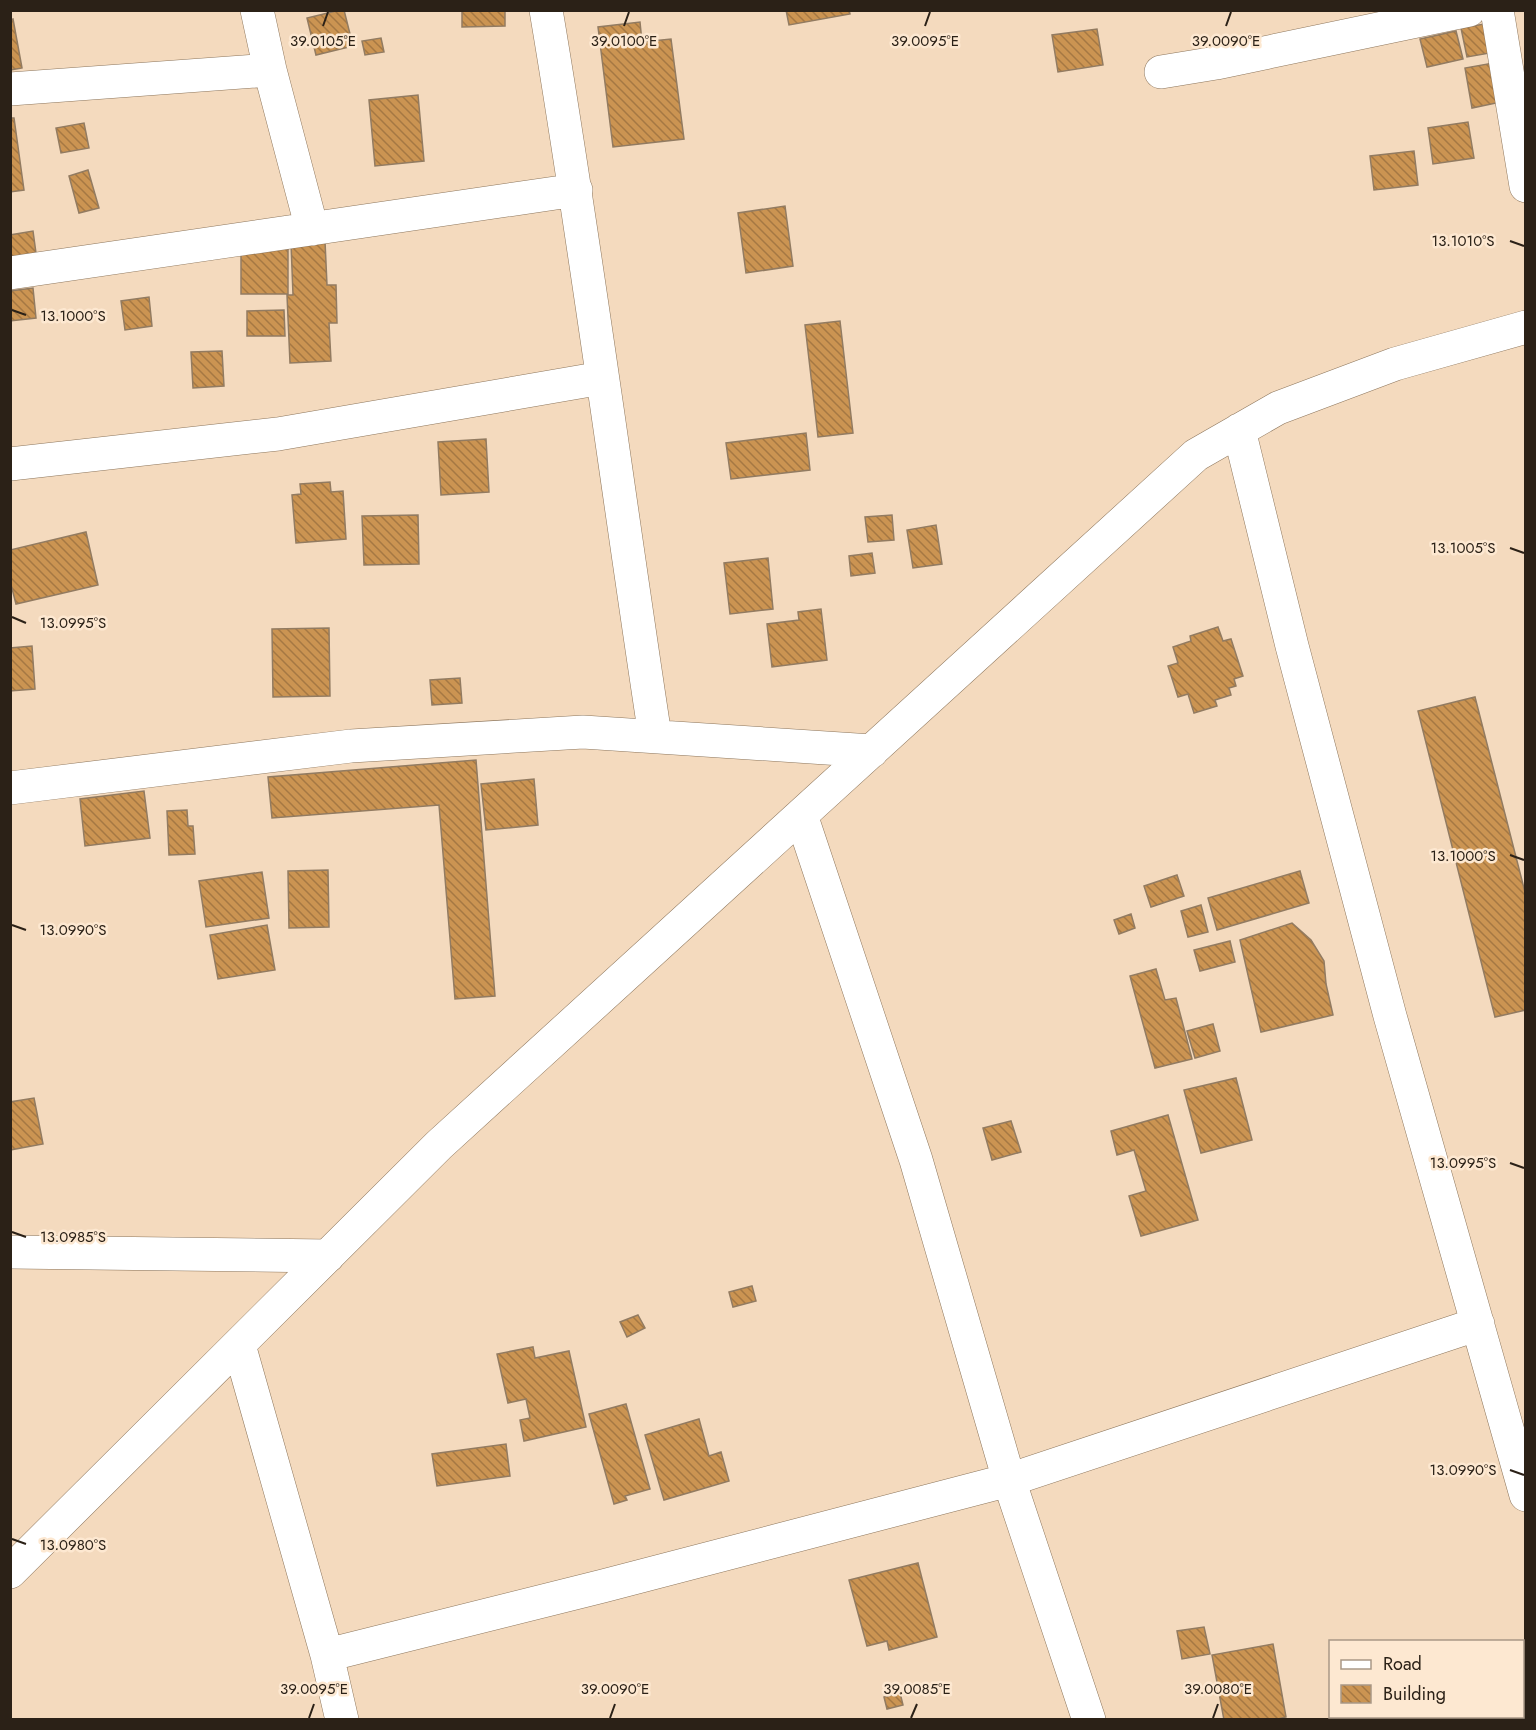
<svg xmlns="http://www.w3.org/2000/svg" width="1536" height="1730" font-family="Jost,sans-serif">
<defs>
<pattern id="building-back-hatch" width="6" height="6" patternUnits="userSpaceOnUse" patternTransform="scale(1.5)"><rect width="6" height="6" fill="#cb9452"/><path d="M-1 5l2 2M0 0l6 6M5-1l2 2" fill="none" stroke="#a57843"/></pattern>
</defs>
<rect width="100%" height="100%" fill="#f4dabe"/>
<path fill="url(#building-back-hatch)" stroke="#927b61" stroke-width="1.5" d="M 340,10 L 344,10 L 353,46 L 316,55 L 307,18 Z
M 462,10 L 505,10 L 505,26 L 462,27 Z
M 786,10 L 849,10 L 850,14 L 789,25 Z
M 13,19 L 22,68 L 10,70 L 10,20 Z
M 640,22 L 642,42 L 671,39 L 684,139 L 613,147 L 598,27 Z
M 1484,24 L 1490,53 L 1467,57 L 1461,28 Z
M 1097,29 L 1103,65 L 1058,72 L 1052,35 Z
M 1456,31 L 1463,59 L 1427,67 L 1420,39 Z
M 381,38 L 384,52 L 365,55 L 362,41 Z
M 1493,63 L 1501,102 L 1472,108 L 1465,68 Z
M 418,95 L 424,161 L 375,166 L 369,100 Z
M 10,118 L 14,118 L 24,190 L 10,192 Z
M 1468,122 L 1474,158 L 1433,164 L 1428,128 Z
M 84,123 L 89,148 L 61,153 L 56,128 Z
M 1414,151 L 1418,185 L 1374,190 L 1370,156 Z
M 88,170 L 99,208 L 79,213 L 69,176 Z
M 785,206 L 793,266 L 746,273 L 738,213 Z
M 33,231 L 36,253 L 10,257 L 10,235 Z
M 325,241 L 327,285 L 336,285 L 337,323 L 329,323 L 331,361 L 290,363 L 287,295 L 293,295 L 291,243 Z
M 241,246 L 288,246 L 288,294 L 241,294 Z
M 33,288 L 36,318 L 10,321 L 10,291 Z
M 149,297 L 152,326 L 125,330 L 121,301 Z
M 284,310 L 285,336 L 247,336 L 247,311 Z
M 840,321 L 853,433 L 818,437 L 805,325 Z
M 222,351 L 224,386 L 193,388 L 191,352 Z
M 806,433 L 810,470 L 731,479 L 726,443 Z
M 486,439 L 489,492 L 441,495 L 438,442 Z
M 330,482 L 331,492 L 343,491 L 346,539 L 296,543 L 292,495 L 301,494 L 300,484 Z
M 418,515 L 419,564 L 364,565 L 362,516 Z
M 892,515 L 894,540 L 868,542 L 865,517 Z
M 936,525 L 942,564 L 913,568 L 907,530 Z
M 86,532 L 98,585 L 16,604 L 10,581 L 10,550 Z
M 872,553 L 875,573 L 851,576 L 849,556 Z
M 768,558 L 773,609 L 730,614 L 724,563 Z
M 821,609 L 827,660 L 772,667 L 767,624 L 799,620 L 798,612 Z
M 1218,627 L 1223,641 L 1231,639 L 1243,676 L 1234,679 L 1236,686 L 1229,688 L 1231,695 L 1215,700 L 1217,706 L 1194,713 L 1188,694 L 1178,697 L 1168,666 L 1178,663 L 1173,647 L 1191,641 L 1190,636 Z
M 329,628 L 330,696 L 273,697 L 272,629 Z
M 32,646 L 35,689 L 10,691 L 10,648 Z
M 460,678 L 462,703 L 432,705 L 430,680 Z
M 1475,697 L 1526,896 L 1526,1010 L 1495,1017 L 1418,711 Z
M 476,760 L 495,996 L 455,999 L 439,805 L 272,818 L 268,777 Z
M 534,779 L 538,825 L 486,830 L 481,784 Z
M 144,791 L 150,838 L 85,846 L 80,799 Z
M 187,810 L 188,826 L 193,826 L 195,854 L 169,855 L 167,811 Z
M 328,870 L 329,927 L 289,928 L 288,871 Z
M 1300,871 L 1309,903 L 1217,930 L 1208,898 Z
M 262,872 L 269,918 L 206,927 L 199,881 Z
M 1177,875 L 1184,896 L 1151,907 L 1144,886 Z
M 1201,905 L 1208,932 L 1188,937 L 1181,911 Z
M 1131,914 L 1135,928 L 1119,934 L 1114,920 Z
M 1292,923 L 1311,940 L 1324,961 L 1326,984 L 1333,1015 L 1261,1032 L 1240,940 Z
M 267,925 L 275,970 L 218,979 L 210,935 Z
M 1230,941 L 1235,962 L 1200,971 L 1194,950 Z
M 1156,969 L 1165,1000 L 1176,998 L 1192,1059 L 1155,1068 L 1130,976 Z
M 1213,1024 L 1220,1051 L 1195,1058 L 1187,1031 Z
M 1236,1078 L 1252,1140 L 1201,1153 L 1184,1090 Z
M 34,1098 L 43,1144 L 10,1150 L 10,1102 Z
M 1168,1115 L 1198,1220 L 1141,1236 L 1129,1196 L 1146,1191 L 1134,1150 L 1117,1155 L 1111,1131 Z
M 1011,1121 L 1021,1152 L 992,1160 L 983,1128 Z
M 752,1286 L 756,1301 L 733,1307 L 729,1292 Z
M 638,1315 L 645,1328 L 627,1337 L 620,1322 Z
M 533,1347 L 535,1358 L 569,1351 L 586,1427 L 524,1441 L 520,1420 L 530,1418 L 526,1399 L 508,1403 L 497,1354 Z
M 626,1404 L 650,1489 L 625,1496 L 627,1500 L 614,1504 L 589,1414 Z
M 699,1419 L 709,1456 L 721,1452 L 729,1481 L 664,1500 L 645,1435 Z
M 506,1444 L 510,1476 L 437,1486 L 432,1454 Z
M 918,1563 L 937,1637 L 889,1650 L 887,1641 L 867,1646 L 849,1580 Z
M 1204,1627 L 1210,1654 L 1182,1659 L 1177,1631 Z
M 1273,1644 L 1286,1717 L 1274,1720 L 1224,1720 L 1212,1655 Z
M 900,1693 L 903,1705 L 887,1709 L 884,1697 Z"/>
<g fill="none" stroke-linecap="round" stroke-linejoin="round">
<defs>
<path id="street" d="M 257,10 L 270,70 L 312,229
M 546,10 C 587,252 618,494 655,736
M 1497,10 L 1526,186
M 1161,72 L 1216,63 L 1469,10
M 10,89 L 270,70
M 10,273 L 576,190
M 1239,430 L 1292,646 L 1390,1016 L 1526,1495
M 10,464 L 278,434 L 602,378
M 10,788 L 351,746 L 583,732 L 872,751
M 801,815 L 916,1160 L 1009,1480 L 1089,1720
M 10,1252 L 328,1256
M 239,1345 L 327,1655 L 342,1720
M 10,1572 L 439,1145 L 1196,455 L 1278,408 L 1395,364 L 1526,327
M 327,1655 L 603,1586 L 1009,1480 L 1478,1324"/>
</defs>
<use href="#street" stroke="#8d765c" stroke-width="34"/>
<use href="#street" stroke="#fff" stroke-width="33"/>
</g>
<path fill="none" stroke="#2b2117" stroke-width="2" d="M 323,26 L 328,12M 624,26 L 629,12M 925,26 L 930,12M 1226,26 L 1231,12M 1510,241 L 1524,246M 12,310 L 26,315M 1510,548 L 1524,553M 12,617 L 26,623M 1510,855 L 1524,860M 12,925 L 26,930M 1510,1163 L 1524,1168M 12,1232 L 26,1237M 1510,1470 L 1524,1475M 12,1539 L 26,1544M 309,1718 L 314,1704M 610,1718 L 615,1704M 911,1718 L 917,1704M 1213,1718 L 1218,1704"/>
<g font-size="15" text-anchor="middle" fill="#2b2117" stroke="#fde8d1" stroke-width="5" stroke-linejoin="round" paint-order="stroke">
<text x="925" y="46">39.0095°E</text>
<text x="1226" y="46">39.0090°E</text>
<text x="323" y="46">39.0105°E</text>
<text x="624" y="46">39.0100°E</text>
<text x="1463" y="246">13.1010°S</text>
<text x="73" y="321">13.1000°S</text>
<text x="1463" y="553">13.1005°S</text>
<text x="73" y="628">13.0995°S</text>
<text x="1463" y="861">13.1000°S</text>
<text x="73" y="935">13.0990°S</text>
<text x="1463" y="1168">13.0995°S</text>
<text x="73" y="1242">13.0985°S</text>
<text x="1463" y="1475">13.0990°S</text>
<text x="73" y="1550">13.0980°S</text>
<text x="314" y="1694">39.0095°E</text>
<text x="615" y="1694">39.0090°E</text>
<text x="917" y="1694">39.0085°E</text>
<text x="1218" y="1694">39.0080°E</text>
</g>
<rect width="1536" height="1730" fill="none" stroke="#2b2117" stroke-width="24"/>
<rect x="1329" y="1640" width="195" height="78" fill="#fde8d1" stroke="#a99887" stroke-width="1.5"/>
<rect x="1341" y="1660" width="30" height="9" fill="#ffffff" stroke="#a99887" stroke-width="1.5"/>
<text x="1383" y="1670" font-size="18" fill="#2b2117">Road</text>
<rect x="1341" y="1685" width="30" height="18" fill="url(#building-back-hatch)" stroke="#a99887" stroke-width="1.5"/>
<text x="1383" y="1700" font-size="18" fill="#2b2117">Building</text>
</svg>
